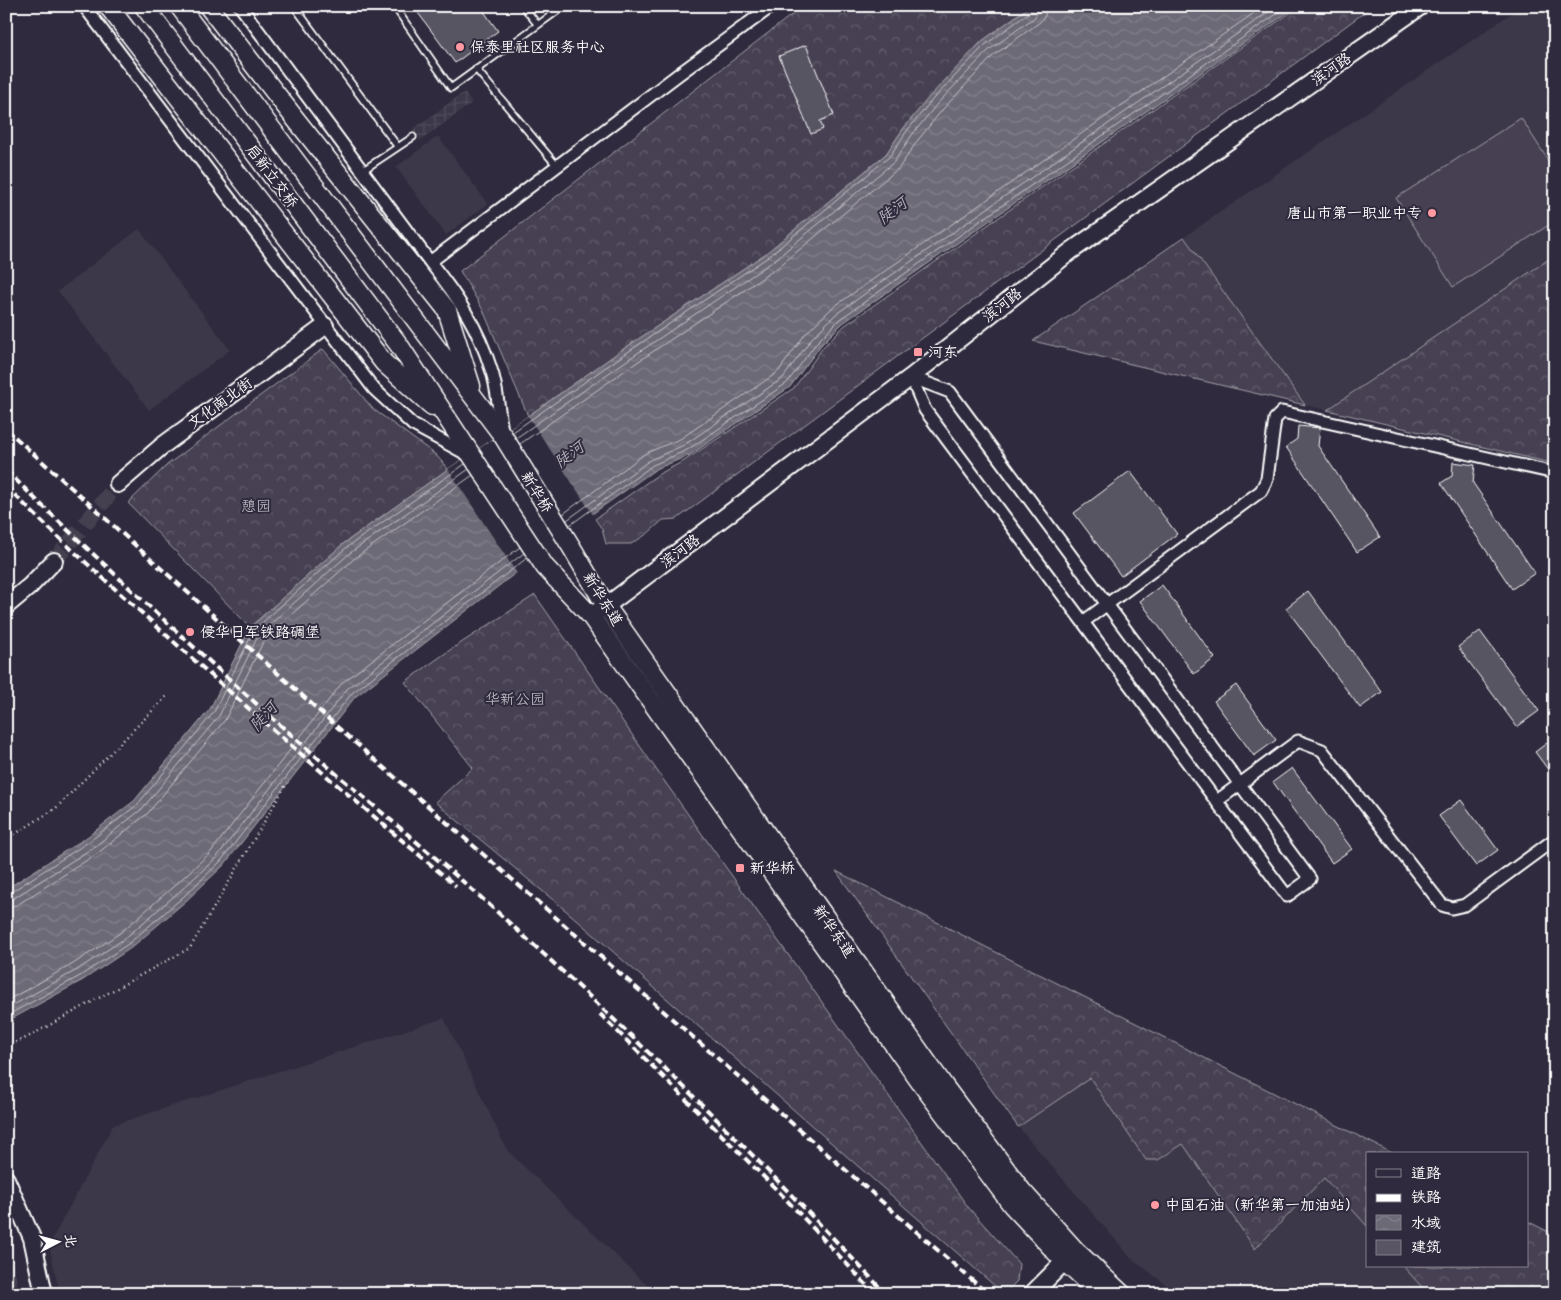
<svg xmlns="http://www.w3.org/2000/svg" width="1561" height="1300" font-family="'Patrick Hand','LXGW WenKai TC',sans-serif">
<defs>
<pattern id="industrial-grid" width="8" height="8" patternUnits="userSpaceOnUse" patternTransform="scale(1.25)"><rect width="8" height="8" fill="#3c3749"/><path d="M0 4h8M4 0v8" fill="none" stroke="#504b5b"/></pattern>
<pattern id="forest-crowns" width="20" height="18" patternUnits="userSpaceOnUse" patternTransform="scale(1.25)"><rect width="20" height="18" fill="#464152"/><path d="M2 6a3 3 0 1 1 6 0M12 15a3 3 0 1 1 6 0" fill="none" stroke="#625e6c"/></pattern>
<pattern id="water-waves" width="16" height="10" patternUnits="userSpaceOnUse" patternTransform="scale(1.25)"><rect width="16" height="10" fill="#6d6a77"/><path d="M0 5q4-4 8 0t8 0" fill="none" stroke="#83808b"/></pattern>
</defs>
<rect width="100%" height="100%" fill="#2f2a3d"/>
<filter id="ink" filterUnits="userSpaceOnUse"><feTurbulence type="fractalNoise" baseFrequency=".02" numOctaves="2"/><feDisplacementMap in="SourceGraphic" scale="10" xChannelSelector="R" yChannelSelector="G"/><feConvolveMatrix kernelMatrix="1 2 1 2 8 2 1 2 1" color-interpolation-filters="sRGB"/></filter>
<g filter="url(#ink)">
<path fill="#3c3749" d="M 1522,6 L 1555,6 L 1555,255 L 1327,410 L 1305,405 L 1184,237 Z
M 438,136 L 488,204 L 446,235 L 396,167 Z
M 139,229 L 230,350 L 149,410 L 58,291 Z
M 444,1018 L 507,1150 L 656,1294 L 60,1294 L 49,1245 L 113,1125 Z
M 1090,1078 L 1146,1160 L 1158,1160 L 1183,1144 L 1254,1249 L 1324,1177 L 1367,1226 L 1367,1266 L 1403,1266 L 1428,1294 L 1178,1294 L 1131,1258 L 1018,1127 Z"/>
<path fill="url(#industrial-grid)" d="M 464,92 L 472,103 L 420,141 L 412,130 Z
M 6,1234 L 20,1294 L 6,1294 Z"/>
<path fill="#464152" stroke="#a2a0a8" d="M 1521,118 L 1555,171 L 1555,221 L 1453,287 L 1396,198 Z"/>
<path fill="url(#forest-crowns)" stroke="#a2a0a8" d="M 803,6 L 1030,6 L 982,41 L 903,129 L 886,154 L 765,254 L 619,352 L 528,416 L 483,310 L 460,271 Z
M 1300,6 L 1373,6 L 677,519 L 663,520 L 647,534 L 631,544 L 606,544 L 602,529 L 595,519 L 659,474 L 684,461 L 794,388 L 824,346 L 844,326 Z
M 1184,237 L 1305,405 L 1033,341 Z
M 1555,255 L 1555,464 L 1327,410 Z
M 323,349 L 373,409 L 436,455 L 448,469 L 343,544 L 250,627 L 128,503 L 167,465 Z
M 535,595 L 660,775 L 968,1207 L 1019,1264 L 1017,1281 L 1004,1294 L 570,914 L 435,802 L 473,768 L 405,682 L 447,652 Z
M 836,871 L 1394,1154 L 1367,1154 L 1367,1226 L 1324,1178 L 1255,1249 L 1183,1144 L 1158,1160 L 1146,1160 L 1090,1078 L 1018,1127 Z
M 1527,1221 L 1555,1235 L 1555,1294 L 1428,1294 L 1403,1266 L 1527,1266 Z"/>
<path fill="url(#water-waves)" stroke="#a7a6ad" d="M 1030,6 L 1297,6 L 843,323 L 821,345 L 790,387 L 690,455 L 656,469 L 592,514 L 355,697 L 224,865 L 187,900 L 131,948 L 83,980 L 6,1022 L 6,889 L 87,837 L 134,801 L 210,709 L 250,627 L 343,544 L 448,469 L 528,416 L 619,352 L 765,254 L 886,154 L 903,129 L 929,97 L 982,41 Z"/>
<path fill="#2f2a3d" d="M 528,416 L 594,516 L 518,575 L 448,469 Z"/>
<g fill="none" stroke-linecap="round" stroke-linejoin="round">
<path stroke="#c5c3c9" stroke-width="1" d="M 513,432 L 622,356 L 768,257 L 889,157 L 907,131 L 932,100 L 985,45 L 1030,12 L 1033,6
M 516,438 L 626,361 L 772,262 L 894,162 L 912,135 L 937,104 L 989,50 L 1035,17 L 1038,11 L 1039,6
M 520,444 L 630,367 L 777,268 L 899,168 L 918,140 L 943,109 L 994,55 L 1040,22 L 1045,16 L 1046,6
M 563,514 L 646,453 L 680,439 L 778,372 L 806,333 L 832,308 L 1264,6
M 567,520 L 650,460 L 684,445 L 783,378 L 812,338 L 836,314 L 1277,6
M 570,525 L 653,465 L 687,450 L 787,383 L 817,342 L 840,319 L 1288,6
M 6,893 L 11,892 L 90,841 L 137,805 L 214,712 L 254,630 L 346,548 L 465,464
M 6,900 L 14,898 L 94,847 L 142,809 L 219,716 L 259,634 L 350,553 L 469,469
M 6,907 L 17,905 L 98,853 L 147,814 L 225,720 L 265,638 L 355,558 L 473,475
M 6,1001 L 73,964 L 120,933 L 174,886 L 210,853 L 342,683 L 520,547
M 6,1009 L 77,970 L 124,939 L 179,892 L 216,858 L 347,689 L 524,553
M 6,1016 L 80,976 L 128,944 L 183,897 L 220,862 L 352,693 L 527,558"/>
</g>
<path fill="#595564" stroke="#fff" d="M 413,6 L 480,6 L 498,31 L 455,63 Z
M 806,45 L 834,115 L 820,121 L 823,129 L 811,134 L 779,56 Z
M 1298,426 L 1320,428 L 1318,446 L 1380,537 L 1357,552 L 1286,447 L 1297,439 Z
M 1453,462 L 1475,465 L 1473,483 L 1535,573 L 1512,589 L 1441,483 L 1452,476 Z
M 1130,471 L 1177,534 L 1121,576 L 1074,513 Z
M 1162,585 L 1215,658 L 1194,674 L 1140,601 Z
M 1308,591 L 1382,692 L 1360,708 L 1286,608 Z
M 1480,631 L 1539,711 L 1517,727 L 1458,647 Z
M 1236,685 L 1276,740 L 1254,756 L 1214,701 Z
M 1555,737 L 1555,779 L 1535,752 Z
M 1292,768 L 1352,849 L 1332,863 L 1273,782 Z
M 1461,800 L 1498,850 L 1476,866 L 1439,816 Z"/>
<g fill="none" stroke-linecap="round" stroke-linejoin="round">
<path stroke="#443f50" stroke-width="16" stroke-dasharray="16 8" stroke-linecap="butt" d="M 54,561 L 118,484"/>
<defs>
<path id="lane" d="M 294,6 L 398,147
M 394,6 L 451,88 L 564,6
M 523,6 L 538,25
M 476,69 L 557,166
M 362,171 L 413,137"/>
<path id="street" d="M 84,6 L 374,389 L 413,425 L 470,456
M 240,6 L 430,262 C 457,296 478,327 491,369 C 498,388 498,410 502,430
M 430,262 L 679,74 L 772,6
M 911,377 L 950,392 L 1310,879 L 1287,896 L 925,410 Z
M 1083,622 L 1261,491 L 1267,479 L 1275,419 L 1282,412 L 1555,473
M 1217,801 L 1298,741 L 1322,750 L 1442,905 L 1452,908 L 1465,905 L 1555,839"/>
<path id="secondary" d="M 118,484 L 162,446 L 325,326
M 6,606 L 30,586 L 54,561
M 595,613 L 606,606 L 911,377 L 1071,251 L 1421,6
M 6,1179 L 32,1238 L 44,1294
M 1032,1294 L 1074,1252"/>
<path id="primary" d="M 108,6 L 384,363 L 432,406
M 144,6 L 399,345 L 545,567 L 590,615 L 918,1079 L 1012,1205 L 1065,1262 L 1100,1294
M 179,6 L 503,436 L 572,548 L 606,606 L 944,1086 L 1022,1191 L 1076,1251 L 1122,1294
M 208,6 L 297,121 L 447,310 L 471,386"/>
</defs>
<use href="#lane" stroke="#fff" stroke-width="9"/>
<use href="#street" stroke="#fff" stroke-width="15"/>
<use href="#secondary" stroke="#fff" stroke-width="20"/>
<use href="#primary" stroke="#fff" stroke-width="21"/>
<path stroke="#fff" stroke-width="2.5" stroke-dasharray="1 4" stroke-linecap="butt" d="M 6,840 L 56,808 L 167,696
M 6,1046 L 26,1038 L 190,948 L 287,783"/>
<use href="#lane" stroke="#2f2a3d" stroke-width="5.5"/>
<use href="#street" stroke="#2f2a3d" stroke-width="11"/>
<use href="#secondary" stroke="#2f2a3d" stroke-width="16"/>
<use href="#primary" stroke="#2f2a3d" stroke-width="18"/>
<path stroke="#fff" stroke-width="4" stroke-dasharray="8 4" stroke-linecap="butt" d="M 6,429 L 344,733 L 988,1294
M 6,470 C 53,517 102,562 151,608 C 206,658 261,709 318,758 C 380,812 445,864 506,920 C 639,1039 764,1164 886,1294
M 6,486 C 53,534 103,578 153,623 C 252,713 354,800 456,886
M 600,1014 L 781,1194 L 875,1294"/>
</g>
</g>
<g fill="#ff9aa2" stroke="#2f2a3d" stroke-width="2">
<circle cx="460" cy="47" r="5"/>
<circle cx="1432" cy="213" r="5"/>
<rect x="913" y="347" width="10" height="10" rx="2.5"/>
<circle cx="190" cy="632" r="5"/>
<rect x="735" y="863" width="10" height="10" rx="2.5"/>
<circle cx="1155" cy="1205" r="5"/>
</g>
<g text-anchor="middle" stroke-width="4" stroke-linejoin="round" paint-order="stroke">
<g font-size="15" fill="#fff" stroke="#2f2a3d" text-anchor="start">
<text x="470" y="52">保泰里社区服务中心</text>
<text x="1422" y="218" text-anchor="end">唐山市第一职业中专</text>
<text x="928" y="357">河东</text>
<text x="200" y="637">侵华日军铁路碉堡</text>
<text x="750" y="873">新华桥</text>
<text x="1165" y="1210">中国石油（新华第一加油站)</text>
</g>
<g font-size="15" fill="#fff" stroke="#2f2a3d">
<text transform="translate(1331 69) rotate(-35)" y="5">滨河路</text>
<text transform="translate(272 176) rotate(53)" y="5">启新立交桥</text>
<text transform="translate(1002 305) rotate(-38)" y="5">滨河路</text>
<text transform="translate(220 403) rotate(-36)" y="5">文化南北街</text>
<text transform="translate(537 492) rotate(58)" y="5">新华桥</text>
<text transform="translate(680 551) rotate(-37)" y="5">滨河路</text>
<text transform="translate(603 599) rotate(58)" y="5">新华东道</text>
<text transform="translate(834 931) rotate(55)" y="5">新华东道</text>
</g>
<g font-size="15" fill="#b5b3ba" stroke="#2f2a3d">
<text x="256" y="511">憩园</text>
<text x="515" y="704">华新公园</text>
</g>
<g font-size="16" font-style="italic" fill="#b6b4bb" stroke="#2f2a3d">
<text transform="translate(892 210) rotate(-37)" y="6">陡河</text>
<text transform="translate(569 454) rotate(-37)" y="6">陡河</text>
<text transform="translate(263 716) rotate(-48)" y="6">陡河</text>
</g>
</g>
<rect width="1561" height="1300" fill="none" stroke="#2f2a3d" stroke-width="25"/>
<rect x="12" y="12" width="1536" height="1275" fill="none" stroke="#fff" stroke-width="2" filter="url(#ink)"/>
<rect x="1366" y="1152" width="162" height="115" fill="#2f2a3d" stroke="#827f8b"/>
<rect x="1376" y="1169" width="25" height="8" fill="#2f2a3d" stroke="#827f8b"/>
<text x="1411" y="1178" font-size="15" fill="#ffffff">道路</text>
<rect x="1376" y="1194" width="25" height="8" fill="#ffffff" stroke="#827f8b"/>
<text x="1411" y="1202" font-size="15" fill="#ffffff">铁路</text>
<rect x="1376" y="1215" width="25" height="15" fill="url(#water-waves)" stroke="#827f8b"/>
<text x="1411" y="1228" font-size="15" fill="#ffffff">水域</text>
<rect x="1376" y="1240" width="25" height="15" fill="#595564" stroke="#827f8b"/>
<text x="1411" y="1252" font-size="15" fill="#ffffff">建筑</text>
<g transform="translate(58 1242) rotate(84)" stroke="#2f2a3d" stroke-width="4" paint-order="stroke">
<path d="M0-4L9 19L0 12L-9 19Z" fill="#ffffff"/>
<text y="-8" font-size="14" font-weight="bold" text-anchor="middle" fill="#ffffff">北</text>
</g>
</svg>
